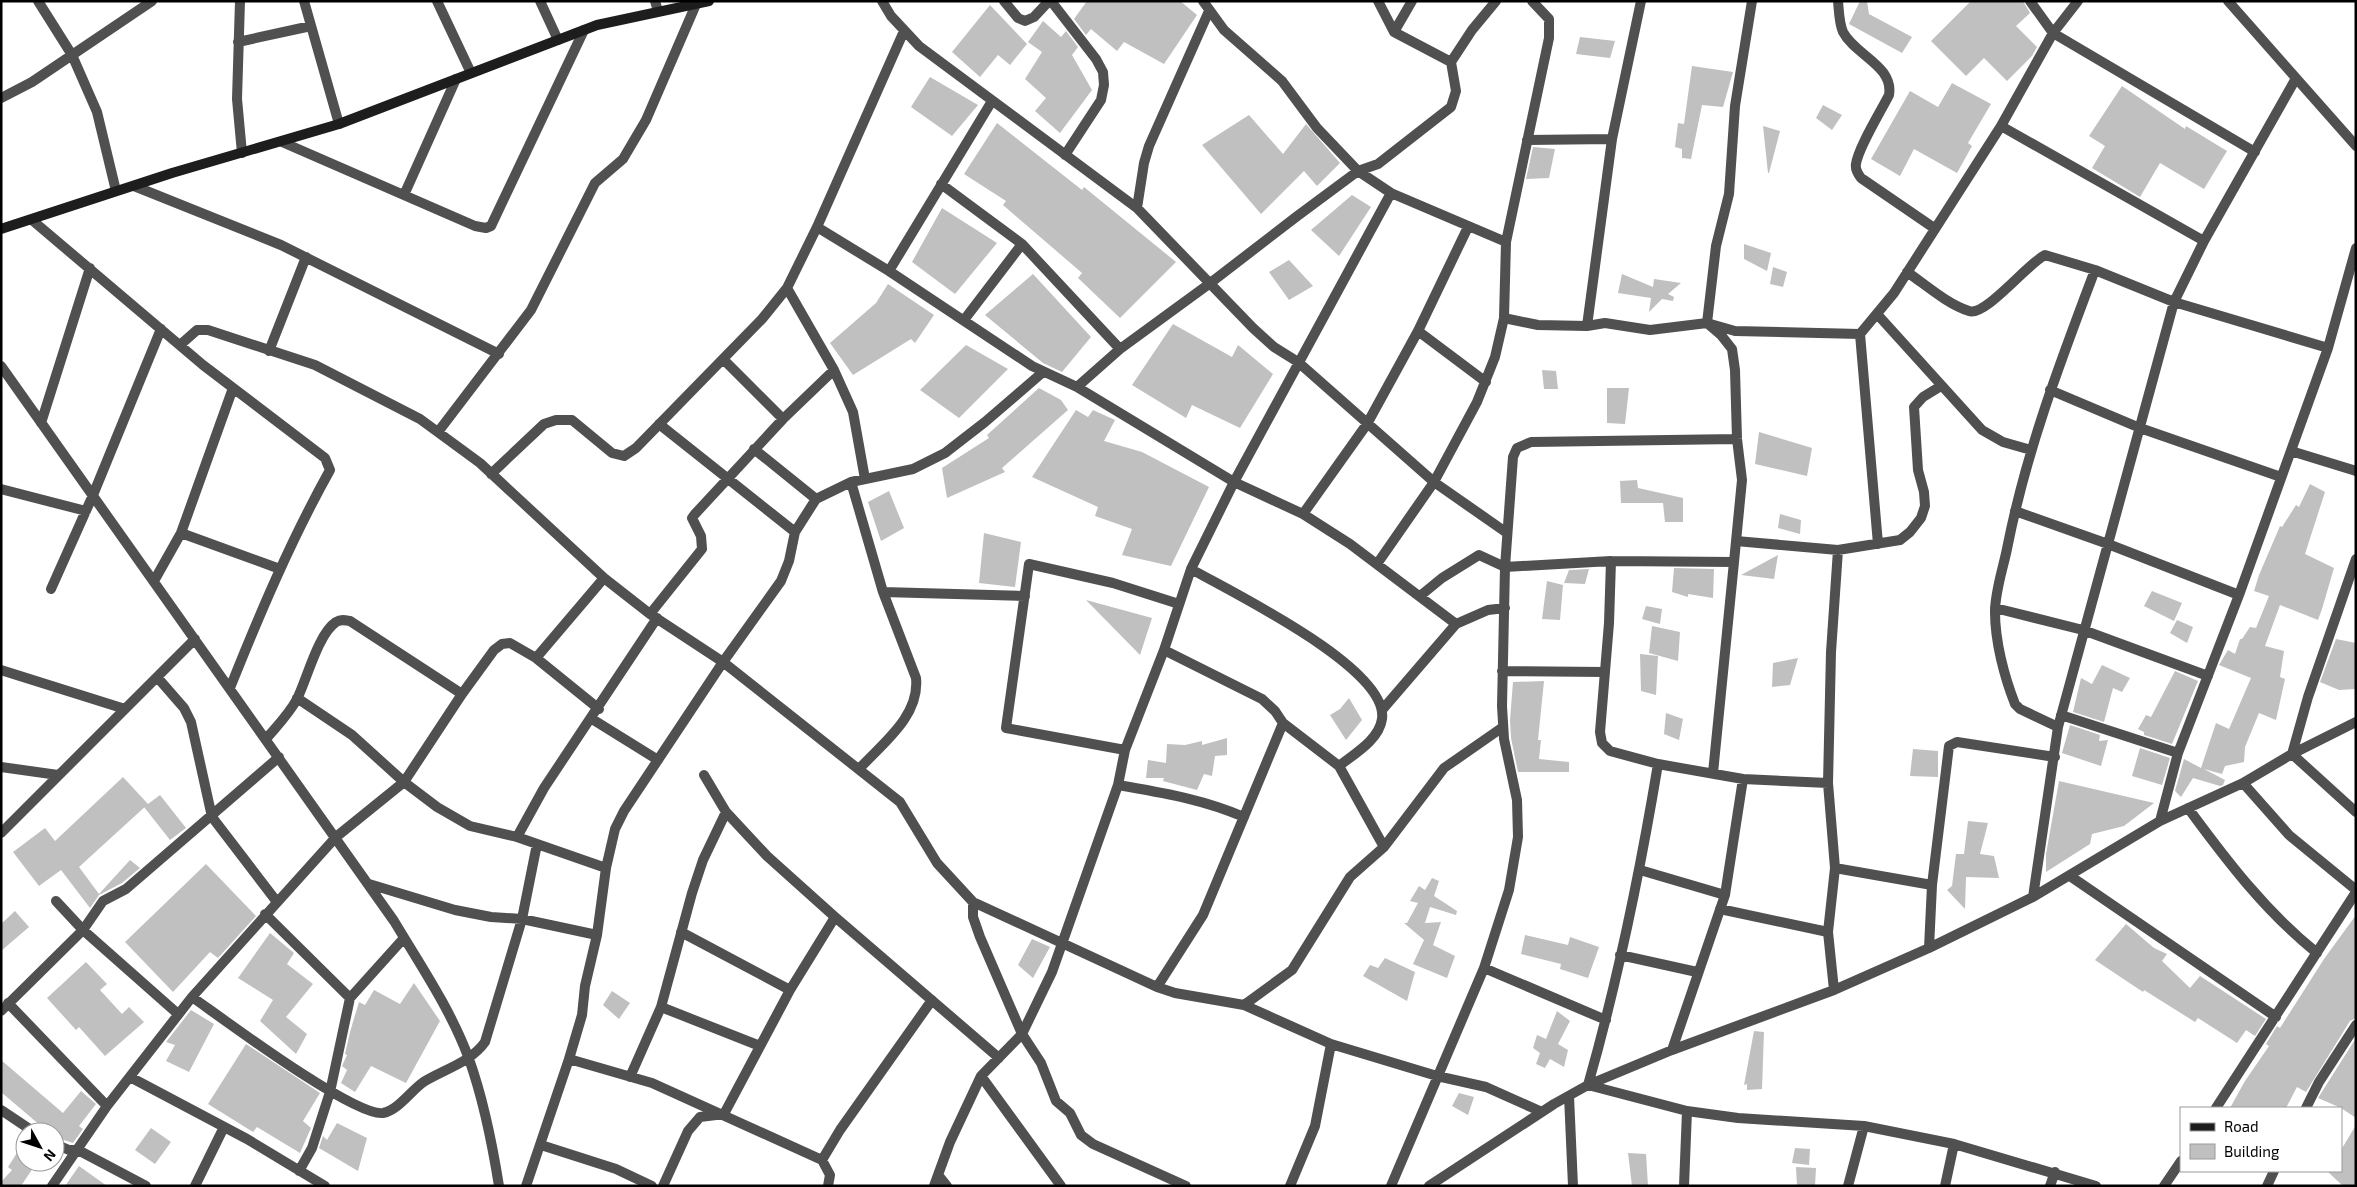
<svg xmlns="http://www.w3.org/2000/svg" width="2357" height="1187" font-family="'Exo 2',sans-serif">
<rect width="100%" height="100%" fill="#fff"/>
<path fill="#c0c0c0" d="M 1087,1 L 1180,1 L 1197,15 L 1164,64 L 1124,42 L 1117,51 L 1091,29 L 1086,35 L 1074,19 Z
M 1860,1 L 1867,1 L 1869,14 L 1912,37 L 1902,53 L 1849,24 Z
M 1971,1 L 2023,1 L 2030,13 L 2016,26 L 2037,47 L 2032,56 L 2007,81 L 1984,58 L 1966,76 L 1931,41 Z
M 990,5 L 1027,44 L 1010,65 L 998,55 L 980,77 L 952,52 Z
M 1043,21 L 1061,37 L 1066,31 L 1078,47 L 1072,55 L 1092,90 L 1060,133 L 1035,111 L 1046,98 L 1025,79 L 1042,52 L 1028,42 Z
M 1580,37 L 1615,41 L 1610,58 L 1576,54 Z
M 1692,66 L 1733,72 L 1723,107 L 1702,105 L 1691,159 L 1682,158 L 1682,149 L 1675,147 L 1678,123 L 1684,124 Z
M 930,77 L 978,105 L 952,136 L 911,107 Z
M 1952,83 L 1991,104 L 1968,143 L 1972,146 L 1957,173 L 1914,149 L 1900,176 L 1871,159 L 1910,91 L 1938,107 Z
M 2122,86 L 2185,129 L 2186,126 L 2227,151 L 2204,189 L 2160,163 L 2140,197 L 2092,168 L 2105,146 L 2089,136 Z
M 1823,105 L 1842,115 L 1832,130 L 1816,118 Z
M 1249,115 L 1283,154 L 1306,124 L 1340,163 L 1317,186 L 1304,171 L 1261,214 L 1202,145 Z
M 997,123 L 1082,190 L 1084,187 L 1176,262 L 1120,318 L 1078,278 L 1082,273 L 1003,205 L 1006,201 L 964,174 Z
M 1763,126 L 1780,131 L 1769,173 L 1768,173 Z
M 1533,147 L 1555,149 L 1549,178 L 1526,179 Z
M 1352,195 L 1371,207 L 1339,256 L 1311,230 Z
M 942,208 L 997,243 L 955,294 L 912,262 Z
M 1744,244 L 1771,253 L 1767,271 L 1744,259 Z
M 1289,260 L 1313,286 L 1289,300 L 1269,272 Z
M 1773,267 L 1787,272 L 1783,287 L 1770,284 Z
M 1033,274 L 1091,337 L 1062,372 L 1043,363 L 985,315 Z
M 1622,274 L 1653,287 L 1654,279 L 1681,283 L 1668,294 L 1674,297 L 1673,301 L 1662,299 L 1649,312 L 1651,298 L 1618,293 Z
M 888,284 L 934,315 L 915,343 L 911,339 L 853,375 L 830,343 L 876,303 Z
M 1173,324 L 1232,357 L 1238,345 L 1273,374 L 1240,428 L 1192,405 L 1186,418 L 1132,385 Z
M 966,345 L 1008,369 L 959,418 L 920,390 Z
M 1542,370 L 1556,371 L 1558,389 L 1544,389 Z
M 1039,388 L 1061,400 L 1068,410 L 1002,468 L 1005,472 L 947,498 L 942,468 L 989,438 L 987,435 Z
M 1607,388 L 1629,388 L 1625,424 L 1607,423 Z
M 1076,410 L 1088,417 L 1093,410 L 1115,420 L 1104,441 L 1142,452 L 1209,487 L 1171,566 L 1122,555 L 1132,529 L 1095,516 L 1098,507 L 1032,477 Z
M 1759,432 L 1812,448 L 1807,476 L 1755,464 Z
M 1637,480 L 1638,488 L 1683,498 L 1683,522 L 1665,522 L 1663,503 L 1621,503 L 1620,481 Z
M 2310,484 L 2325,492 L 2305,554 L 2334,568 L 2322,609 L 2318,620 L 2280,605 L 2265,646 L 2284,651 L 2280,677 L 2285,679 L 2276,720 L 2259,713 L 2245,747 L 2244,762 L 2225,766 L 2222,774 L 2204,769 L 2225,780 L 2223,785 L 2220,786 L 2193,778 L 2181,797 L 2175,791 L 2184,759 L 2201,768 L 2216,723 L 2229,729 L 2251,678 L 2219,665 L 2228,650 L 2235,654 L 2240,639 L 2242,639 L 2250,627 L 2256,628 L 2269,596 L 2254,591 L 2259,575 L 2280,526 L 2282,527 L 2296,505 L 2299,507 Z
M 889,491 L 904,528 L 881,541 L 868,502 Z
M 1780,514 L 1801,520 L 1800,534 L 1778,528 Z
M 984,533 L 1021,542 L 1015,587 L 979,583 Z
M 1778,555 L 1774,579 L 1741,575 Z
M 1674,568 L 1714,569 L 1713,598 L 1688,594 L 1688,597 L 1672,592 Z
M 1589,569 L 1585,584 L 1564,583 L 1569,570 Z
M 1547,581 L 1563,585 L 1560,620 L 1542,619 Z
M 2152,591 L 2182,603 L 2174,621 L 2144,606 Z
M 1086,600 L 1152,618 L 1140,655 Z
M 1646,606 L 1662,609 L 1660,624 L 1642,619 Z
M 2177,620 L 2193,627 L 2187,643 L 2170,633 Z
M 1652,626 L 1680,632 L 1678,661 L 1649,653 Z
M 2336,639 L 2356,643 L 2356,689 L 2339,690 L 2320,682 Z
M 1640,654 L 1658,656 L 1656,695 L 1641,691 Z
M 1798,658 L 1790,685 L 1772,687 L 1773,663 Z
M 2102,665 L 2130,678 L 2122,692 L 2113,688 L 2104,722 L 2073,712 L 2081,678 L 2092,684 Z
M 2175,671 L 2198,681 L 2172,744 L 2144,735 L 2144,732 L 2138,729 L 2146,715 L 2151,717 Z
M 1544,681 L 1538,740 L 1541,740 L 1539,759 L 1569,762 L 1569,772 L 1518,772 L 1511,738 L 1510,720 L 1513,682 Z
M 1349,698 L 1362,720 L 1346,740 L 1330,715 L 1340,709 Z
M 1666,713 L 1683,719 L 1679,740 L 1664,734 Z
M 2070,725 L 2100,735 L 2099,741 L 2108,740 L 2101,766 L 2062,753 Z
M 1227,738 L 1227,755 L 1215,756 L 1212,776 L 1204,774 L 1197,790 L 1163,781 L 1164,778 L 1146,778 L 1148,760 L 1166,763 L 1167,744 L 1185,745 L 1202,741 L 1202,745 Z
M 2140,748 L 2170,758 L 2162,785 L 2132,776 Z
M 1913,749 L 1938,751 L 1938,777 L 1910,776 Z
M 123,777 L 148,804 L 79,867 L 99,894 L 130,860 L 140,868 L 122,883 L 99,895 L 90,908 L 61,870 L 39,886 L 13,852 L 45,828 L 55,841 Z
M 2059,781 L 2154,803 L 2124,826 L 2092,834 L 2090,844 L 2046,872 L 2046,854 Z
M 160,795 L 186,828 L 170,840 L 144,807 Z
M 1968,821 L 1988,823 L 1980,854 L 1994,856 L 1999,878 L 1966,877 L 1965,909 L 1947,890 L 1952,886 L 1956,854 L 1964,854 Z
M 206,864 L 256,916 L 218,958 L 210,952 L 173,992 L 125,942 Z
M 1432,878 L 1439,881 L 1434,896 L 1457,911 L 1456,915 L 1430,907 L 1425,923 L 1441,922 L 1433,945 L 1455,956 L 1447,978 L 1413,964 L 1424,940 L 1404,923 L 1407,923 L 1418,903 L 1410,901 L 1419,886 L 1425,890 Z
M 15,911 L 29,927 L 1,951 L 1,924 Z
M 2356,915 L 2356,1018 L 2350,1021 L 2306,1092 L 2297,1087 L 2286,1108 L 2230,1108 L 2245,1081 L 2269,1046 L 2266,1044 L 2277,1026 L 2280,1028 L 2324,959 Z
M 2126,924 L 2154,948 L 2167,954 L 2162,961 L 2190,988 L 2200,976 L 2266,1019 L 2255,1036 L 2246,1030 L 2237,1043 L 2198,1018 L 2195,1022 L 2144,990 L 2143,992 L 2095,960 Z
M 270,933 L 294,953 L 287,964 L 313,984 L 286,1017 L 307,1034 L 296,1054 L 260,1021 L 273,1000 L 238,978 Z
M 1525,935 L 1568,945 L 1570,937 L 1599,947 L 1588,978 L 1560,969 L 1561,964 L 1521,954 Z
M 1032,939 L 1050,947 L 1033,978 L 1018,965 Z
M 1385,958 L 1415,972 L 1407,1001 L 1363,976 L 1370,965 L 1378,968 Z
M 86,962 L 107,984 L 100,990 L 122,1014 L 129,1007 L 144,1022 L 105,1056 L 79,1027 L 76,1030 L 47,998 Z
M 414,983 L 440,1021 L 406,1083 L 371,1066 L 355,1092 L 341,1083 L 347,1070 L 342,1066 L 347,1055 L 345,1054 L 350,1032 L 359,1002 L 365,1005 L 374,990 L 400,1004 Z
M 612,991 L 630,1003 L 619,1019 L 603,1005 Z
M 191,1010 L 214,1024 L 189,1072 L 166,1061 L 175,1045 L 166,1042 Z
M 1557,1011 L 1570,1021 L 1558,1044 L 1568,1050 L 1564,1067 L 1550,1059 L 1545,1068 L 1536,1064 L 1540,1053 L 1533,1048 L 1537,1035 L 1546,1039 Z
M 1754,1031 L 1764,1032 L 1762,1089 L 1747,1090 L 1747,1084 L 1744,1085 Z
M 2356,1038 L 2356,1118 L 2341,1108 L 2318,1098 Z
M 246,1044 L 320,1093 L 303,1121 L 311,1128 L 300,1153 L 257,1127 L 253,1132 L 208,1104 Z
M 1,1060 L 63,1113 L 81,1091 L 96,1104 L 79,1126 L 83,1129 L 73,1143 L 55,1137 L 55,1132 L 48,1132 L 1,1092 Z
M 1459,1093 L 1474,1097 L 1468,1115 L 1452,1106 Z
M 337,1123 L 367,1138 L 358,1171 L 319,1148 L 323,1136 L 327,1140 Z
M 2356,1125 L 2356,1186 L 2343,1186 L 2327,1171 L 2341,1171 L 2341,1150 Z
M 151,1128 L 171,1142 L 155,1164 L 135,1150 Z
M 25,1140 L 25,1162 L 37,1162 L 21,1186 L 1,1186 L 1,1182 L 12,1170 L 8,1167 Z
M 1795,1148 L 1810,1149 L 1809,1165 L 1792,1163 Z
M 1628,1153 L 1646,1154 L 1648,1186 L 1632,1186 Z
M 79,1166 L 107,1186 L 65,1186 Z
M 1796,1167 L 1816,1168 L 1815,1186 L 1797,1186 Z"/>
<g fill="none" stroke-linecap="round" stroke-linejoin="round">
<path stroke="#505050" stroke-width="10" d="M 38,1 L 72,55 L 97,112 L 116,191
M 240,1 L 237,99 L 242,153
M 304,1 L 339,124
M 437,1 L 471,73
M 540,1 L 558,40
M 655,1 L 658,11
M 882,1 L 891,16 L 919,46 L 1137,208 L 1253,328 L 1274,347 L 1298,362 L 1434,482 L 1507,533
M 1004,1 L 1018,18 L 1025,21 L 1034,17 L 1049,1
M 1051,1 L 1096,59 L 1103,72 L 1104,85 L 1101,100 L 1065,155
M 1203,1 L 1224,30 L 1282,81 L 1317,128 L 1358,171 L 1391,193 L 1506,242
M 1378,1 L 1394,32 L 1451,62
M 1838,1 C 1839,11 1839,23 1843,32 C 1855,55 1894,66 1889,95 C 1881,111 1858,148 1856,164 C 1855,169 1858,174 1861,178 L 1934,228
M 2030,1 L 2053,33 L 2255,152
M 2228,1 L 2356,146
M 1394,32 L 1412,1
M 238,42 L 311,26
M 1,98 L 32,82 L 152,1
M 2001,126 L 2204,241
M 1527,140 L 1612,139
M 282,142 L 475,226 L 486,228 L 491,226 L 584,30
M 941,184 L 1022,244 L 1120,349
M 134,186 L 281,245 L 499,354
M 404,195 L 456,79
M 1137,208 L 1144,163 L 1149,146 L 1209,11
M 32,220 L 203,365 L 325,458 L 330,470 C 291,540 260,613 230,688
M 817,227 L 889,271 L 1032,366 L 1077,387 L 1234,482 L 1303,514 L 1350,544 L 1456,624
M 889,271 L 992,101
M 1907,272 C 1926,285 1947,304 1969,311 C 1985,317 2027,264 2045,255 L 2095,270 L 2174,302 L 2328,348
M 787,288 L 834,370 L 853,412 L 865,479
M 1877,314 L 1982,430 L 2003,442 L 2031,450
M 1504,318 L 1538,325 L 1587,326 L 1605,323 L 1650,330 L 1707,323 L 1735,331 L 1860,334
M 964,320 L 1022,244
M 1587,326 L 1612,139 L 1641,1
M 1418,331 L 1486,382
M 180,345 L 197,330 L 208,330 L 315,365 L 420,419 L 480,463 L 604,578 L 650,614 L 723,662 L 900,802 L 937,863 L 973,902 L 1157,987 L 1175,993 L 1244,1005 L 1331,1044 L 1437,1076 L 1486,1087 L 1542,1112
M 269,351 L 306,257
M 723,359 L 783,419
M 1,366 L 394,921 C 421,966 451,1010 469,1059 C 484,1101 492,1142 499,1186
M 1077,387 L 1120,349 L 1209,284 L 1296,217 L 1358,171 L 1378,164 L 1451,107 L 1456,91 L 1451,62 L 1472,30 L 1496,1
M 2050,390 L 2140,428 L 2281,477
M 41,423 L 90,268
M 659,424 L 795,532
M 438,432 L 531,310 L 595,183 L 623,159 L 646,120 L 697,2
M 754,449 L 816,499
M 2291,451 L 2356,471
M 491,474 L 544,424 L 556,420 L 572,420 L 612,453 L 624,456 L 636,448 L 762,319 L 787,288 L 817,227 L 904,31
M 851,482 L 883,592
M 1,489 L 86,511
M 2015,511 L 2108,544 L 2239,595
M 1303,514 L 1367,424 L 1418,331 L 1468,227
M 181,533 L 280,569
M 1736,541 L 1838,550 L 1900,540 L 1910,532 L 1921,518 L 1925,506 L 1924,492 L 1918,470 L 1914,407 L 1923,397 L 1941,386
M 1878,544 L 1860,334 L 1894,293 L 2001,126 L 2053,33 L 2078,1
M 2356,559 L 2308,697 L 2292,754 L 2356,812
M 1611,561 L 1609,623 L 1600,732 L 1602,743 L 1610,751 L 1658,764 L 1743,779 L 1828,783
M 1377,564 L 1434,482 L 1477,402 L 1495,357 L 1504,318 L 1506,242 L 1549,38 L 1549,19 L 1532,1
M 1191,569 C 1231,592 1389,668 1382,719 C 1379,740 1354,754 1339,766
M 154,581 L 181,533 L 233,388
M 51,589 L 93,495 L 161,329
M 1420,596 L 1442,578 L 1479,555 L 1505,567 L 1611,561 L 1734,562 L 1742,480 L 1737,439 L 1735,370 L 1732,349 L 1721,335 L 1707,323 L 1716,246 L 1729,194 L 1735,106 L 1752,1
M 1995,608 L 2083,630 L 2208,676
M 650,614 L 702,549 L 701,536 L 692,518 L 695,514 L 783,419 L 834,370
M 1164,650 L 1262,699 L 1275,711 L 1283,723 L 1339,766 L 1384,847
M 536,658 L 599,709
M 1,670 L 125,709
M 1502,671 L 1605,672
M 157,677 L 184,708 L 191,722 L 212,817 L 277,902
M 297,698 L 352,735 L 404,782 L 437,807 L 470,826 L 517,837 L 606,868
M 1382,710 L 1456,624 L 1488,610 L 1505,608
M 2061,715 L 2178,753
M 592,719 L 658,760
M 2058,727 L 2020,709 L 2015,704 C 2004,676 1995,641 1995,612 C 1995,590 2004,566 2008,544 C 2027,449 2061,360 2095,270
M 266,739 C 277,726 289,714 297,699 C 307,679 318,634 336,622 C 341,619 345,620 350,621 L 462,694
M 1125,750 L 1006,728 L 1029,564 L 1113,583 L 1179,604
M 1658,764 C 1640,872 1618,980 1588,1085 L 1687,1111 L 1738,1118 L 1864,1126 L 1954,1144 L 2096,1186
M 1,767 L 58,775
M 859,769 C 883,743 920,716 916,678 L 883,592 L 1025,596
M 1713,773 L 1734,562
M 704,775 L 726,812 L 767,856 L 835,917 L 999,1058
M 2243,783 L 2289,835 L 2356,890
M 1118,785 C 1163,793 1202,799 1244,817
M 2188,808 C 2227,861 2265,911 2317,953
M 2160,821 L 2178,753 L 2239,595 L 2328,348 L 2356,248
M 1,833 L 195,639
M 517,837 L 544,788 L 657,618
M 1835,868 L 1932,885
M 1640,870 L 1725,895
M 2070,876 L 2276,1017
M 369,884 L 455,910 L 491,917 L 522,919 L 597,935
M 2033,897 L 2058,727 L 2174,302 L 2204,241 L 2295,80
M 56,901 L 83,930 L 178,1014
M 973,902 L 973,917 L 980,937 L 1022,1034 L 1041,1063 L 1056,1101 L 1070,1113 L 1081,1135 L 1093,1144 L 1186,1186
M 1720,909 L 1828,932
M 265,914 L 350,998
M 681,932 L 790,990
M 1929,948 L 1932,885 L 1949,746 L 1957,742 L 2055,757
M 1620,955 L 1697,972
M 1484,968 L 1606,1020
M 1157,987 L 1203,915 L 1283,723
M 1834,990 L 1828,932 L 1835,868 L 1828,783 L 1831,652 L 1838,550
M 192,997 C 222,1018 354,1117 383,1113 C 399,1110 412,1089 425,1081 C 445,1069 471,1062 485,1042 L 522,919 L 537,844
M 8,1003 L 107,1106
M 1244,1005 L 1292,970 L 1350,877 L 1384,847 L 1444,768 L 1503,727
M 661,1007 L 760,1046
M 1,1011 L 83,930 L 103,901 L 126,889 L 279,757
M 1672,1050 L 1725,895 L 1743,779
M 569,1059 L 652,1083 L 822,1160
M 981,1076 L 1061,1186
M 130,1077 L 247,1139 L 325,1186
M 630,1077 L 661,1007 L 692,893 L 703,860 L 726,812
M 1569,1096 L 1573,1186
M 2216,1108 L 2356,892
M 2306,1108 L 2319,1082 L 2356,1025
M 1,1110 L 34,1132
M 55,1144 L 69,1150 L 78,1150 L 146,1186
M 541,1145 L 616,1169 L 652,1186
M 299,1171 L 312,1148 L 330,1092 L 350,998 L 404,938
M 939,1176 L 947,1186
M 52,1186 L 107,1106 L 192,997 L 336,837 L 404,782 L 462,694 L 494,650 L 502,644 L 510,643 L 536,658 L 604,578
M 195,1186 L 224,1127
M 526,1186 L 569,1059 L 582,1015 L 585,986 L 597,935 L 606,868 L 615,829 L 624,811 L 723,662 L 781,581 L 789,561 L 795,532 L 816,499 L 851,482 L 913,469 L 945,453 L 985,422 L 1043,372
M 663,1186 L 688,1131 L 700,1117 L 724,1114 L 790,990 L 835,917
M 828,1186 L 830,1175 L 822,1160 L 840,1130 L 932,1000
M 934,1186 L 950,1142 L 981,1076 L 1022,1034 L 1052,972 L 1118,785 L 1125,750 L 1164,650 L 1191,569 L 1234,482 L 1391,193
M 1290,1186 L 1315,1126 L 1331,1044
M 1391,1186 L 1484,968 L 1509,890 L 1518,837 L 1517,800 L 1504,739 L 1502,706 L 1505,567 L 1513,457 L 1517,448 L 1531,442 L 1737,439
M 1429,1186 L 1554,1104 L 1588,1085 L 1672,1050 L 1834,990 L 1929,948 L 2033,897 L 2160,821 L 2243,783 L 2292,754 L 2356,722
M 1684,1186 L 1687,1111
M 1848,1186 L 1864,1126
M 1945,1186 L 1954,1144
M 2050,1186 L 2055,1172
M 2164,1186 L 2181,1161
M 2267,1186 L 2274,1171"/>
<path stroke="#1d1d1d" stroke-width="10" d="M 1,229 L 172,173 L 339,124 L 597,25 L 709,1"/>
</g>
<rect width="2357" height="1187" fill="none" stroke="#000000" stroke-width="5"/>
<rect x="2180" y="1107" width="162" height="65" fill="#ffffff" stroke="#999999"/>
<rect x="2190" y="1123" width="25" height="8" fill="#1d1d1d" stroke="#999999"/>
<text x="2224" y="1132" font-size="15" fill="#000000">Road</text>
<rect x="2190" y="1144" width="25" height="15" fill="#c0c0c0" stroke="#999999"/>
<text x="2224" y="1157" font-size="15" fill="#000000">Building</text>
<g transform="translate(40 1147) rotate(130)"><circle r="24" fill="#ffffff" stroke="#999999"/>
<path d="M0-4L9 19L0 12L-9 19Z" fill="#000000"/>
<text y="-8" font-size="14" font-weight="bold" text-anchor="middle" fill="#000000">N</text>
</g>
</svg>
